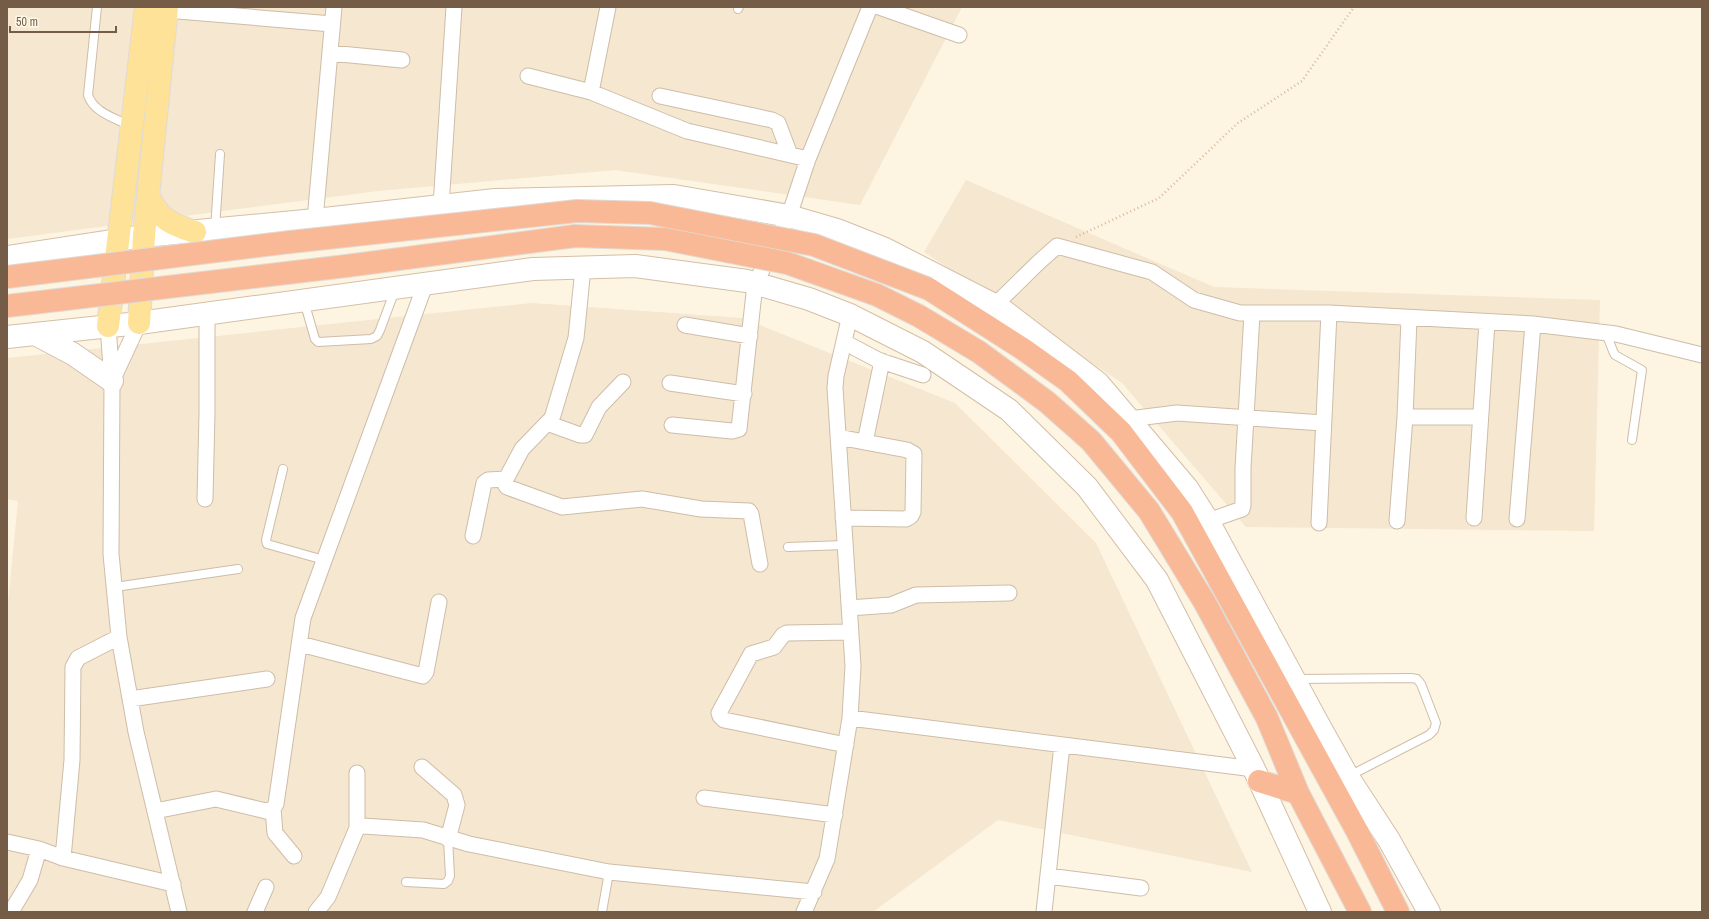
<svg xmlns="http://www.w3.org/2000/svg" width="1709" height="919" font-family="'Archivo Narrow',sans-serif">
<rect width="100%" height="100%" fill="#fdf5e1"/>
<path fill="#f5e7d0" d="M 7,7 L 962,7 L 860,205 L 615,170 L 378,191 L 7,239 Z
M 966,180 L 1214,287 L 1600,300 L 1594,531 L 1246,527 L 1122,383 L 924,252 Z
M 532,303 L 742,318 L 955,403 L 1096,543 L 1252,872 L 998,820 L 873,912 L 7,912 L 7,613 L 18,501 L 7,499 L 7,358 Z"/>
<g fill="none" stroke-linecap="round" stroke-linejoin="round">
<defs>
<path id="lane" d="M 97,7 L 88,95 C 93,112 115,118 130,126
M 738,9 L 739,7
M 215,229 L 220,154
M 304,301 L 315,339 L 318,342 L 371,339 L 377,336 L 380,330 L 395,290
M 1606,333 L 1613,351 L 1615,355 L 1642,370 L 1632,440
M 283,469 L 266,540 L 267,544 L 324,560
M 788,547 L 845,545
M 115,587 L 238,569
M 1296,679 L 1411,678 L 1417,679 L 1421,684 L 1436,723 L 1434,730 L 1429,735 L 1349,776
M 406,882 L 444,884 L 448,881 L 450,876 L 448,839
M 602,912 L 609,872"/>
<path id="street" d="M 879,7 L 959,35
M 166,10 L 332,24
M 330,53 L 402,60
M 528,76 L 591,92 L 687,131 L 808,159
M 591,92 L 608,7
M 660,96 L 772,120 L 778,123 L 790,155
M 441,206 L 454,7
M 315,220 L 334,7
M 583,268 L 576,338 L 553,415 L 551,419 L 522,449 L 506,479 L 505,484 L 507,487 L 562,507 L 642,499 L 701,509 L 749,511 L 751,514 L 760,564
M 995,305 L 1039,262 L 1057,246 L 1152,272 L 1194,300 L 1240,313 L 1329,313 L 1533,324 L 1616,334 L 1702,355
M 685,325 L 750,336
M 108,326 L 112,381 L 111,554 L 119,637 L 136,732 L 179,912
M 844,342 L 878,360 L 923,375
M 113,379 L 139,323
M 670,383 L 744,394
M 1405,417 L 1480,417
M 1129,419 L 1177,413 L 1323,423
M 547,423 L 580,435 L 585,435 L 599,407 L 623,382
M 672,425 L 732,431 L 739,429 L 755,284 L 789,216 L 808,159 L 870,7
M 838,437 L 907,450 L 914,454 L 913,512 L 911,516 L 906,519 L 843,518
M 865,442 L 882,361
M 205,499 L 207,413 L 207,314
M 1474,518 L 1487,322
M 1517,519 L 1533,324
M 1208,521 L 1242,509 L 1243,505 L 1243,468 L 1252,314
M 1397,521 L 1405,417 L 1409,319
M 1319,523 L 1329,313
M 473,536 L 484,483 L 488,480 L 506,479
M 849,608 L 891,605 L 916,595 L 1009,593
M 300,644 L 423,676 L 426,672 L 439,602
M 130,699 L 267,679
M 850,718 L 1254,769
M 846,745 L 724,720 L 720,716 L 719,713 L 751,654 L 774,647 L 783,635 L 787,633 L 851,632
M 422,767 L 454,795 L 457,805 L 448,839
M 357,773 L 357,828
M 704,798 L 835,815
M 273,809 L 275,833 L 294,856
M 155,811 L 216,799 L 266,811 L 273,809 L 276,804 L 303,618 L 425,285
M 7,842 L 39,849 L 63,858 L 173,884
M 63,858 L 72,760 L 73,667 L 78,658 L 119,637
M 1048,876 L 1141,888
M 11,912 L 30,880 L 39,849
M 255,912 L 266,887
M 316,912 L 328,897 L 357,828 L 363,826 L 423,830 L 469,844 L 609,872 L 814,892
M 804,912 L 827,859 L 850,718 L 853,666 L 835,388 L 836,376 L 850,315
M 1044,912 L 1062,745"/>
<path id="secondary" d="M 7,257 L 144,236 L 315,220 L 495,200 L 674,196 L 789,216 L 837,230 L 885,249 L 1000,308 L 1098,383 L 1187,488 L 1208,521 L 1321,729 L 1348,777 L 1389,840 L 1429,912
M 35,334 L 73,354 L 112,381
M 7,337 L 139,323 L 533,269 L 635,266 L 747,281 L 809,299 L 850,315 L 923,352 L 1009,410 L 1087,487 L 1157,580 L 1254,769 L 1320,912"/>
<path id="primary" d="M 148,195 C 159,219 170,224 195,232
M 139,323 L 144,236 L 167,7
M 108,326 L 146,7"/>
<path id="highway" d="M 929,289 L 1023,349 L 1068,381 L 1121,432 L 1182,512 L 1357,831 L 1398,912
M 919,316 L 979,352 L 1047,402 L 1091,441 L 1149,511 L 1205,603 L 1267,718 L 1298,793 L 1360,912
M 1259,781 L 1298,793"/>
</defs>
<use href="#lane" stroke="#cebda8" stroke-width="10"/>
<use href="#street" stroke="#cebda8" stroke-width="17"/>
<use href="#secondary" stroke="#d4bfa8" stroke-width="24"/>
<use href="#primary" stroke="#e1dbd7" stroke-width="24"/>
<use href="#highway" stroke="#e1dbd7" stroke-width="24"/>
<path stroke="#d8b99b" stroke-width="2.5" stroke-dasharray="1 3" stroke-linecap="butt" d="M 1076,237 L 1159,198 L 1238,123 L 1302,81 L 1354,7"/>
<use href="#lane" stroke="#fff" stroke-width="8"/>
<use href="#street" stroke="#fff" stroke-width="15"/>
<use href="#secondary" stroke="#fff" stroke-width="22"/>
<use href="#primary" stroke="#fee297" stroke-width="22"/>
<use href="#highway" stroke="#f9b996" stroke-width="22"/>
<defs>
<path id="highway-bridge" d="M 7,277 L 290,242 L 577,211 L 650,213 L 814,245 L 929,289
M 7,306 L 346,266 L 575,236 L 665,239 L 787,263 L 877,295 L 919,316"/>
</defs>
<use href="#highway-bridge" stroke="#e1dbd7" stroke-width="24" stroke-linecap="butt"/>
<use href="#highway-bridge" stroke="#f9b996" stroke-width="22"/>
</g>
<rect width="1709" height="919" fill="none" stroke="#755c47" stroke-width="16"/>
<path d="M10 26v6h106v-6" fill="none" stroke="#755c47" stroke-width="2"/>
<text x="16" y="26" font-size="12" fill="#755c47" stroke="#fff8e8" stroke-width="3" paint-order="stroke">50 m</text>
</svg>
